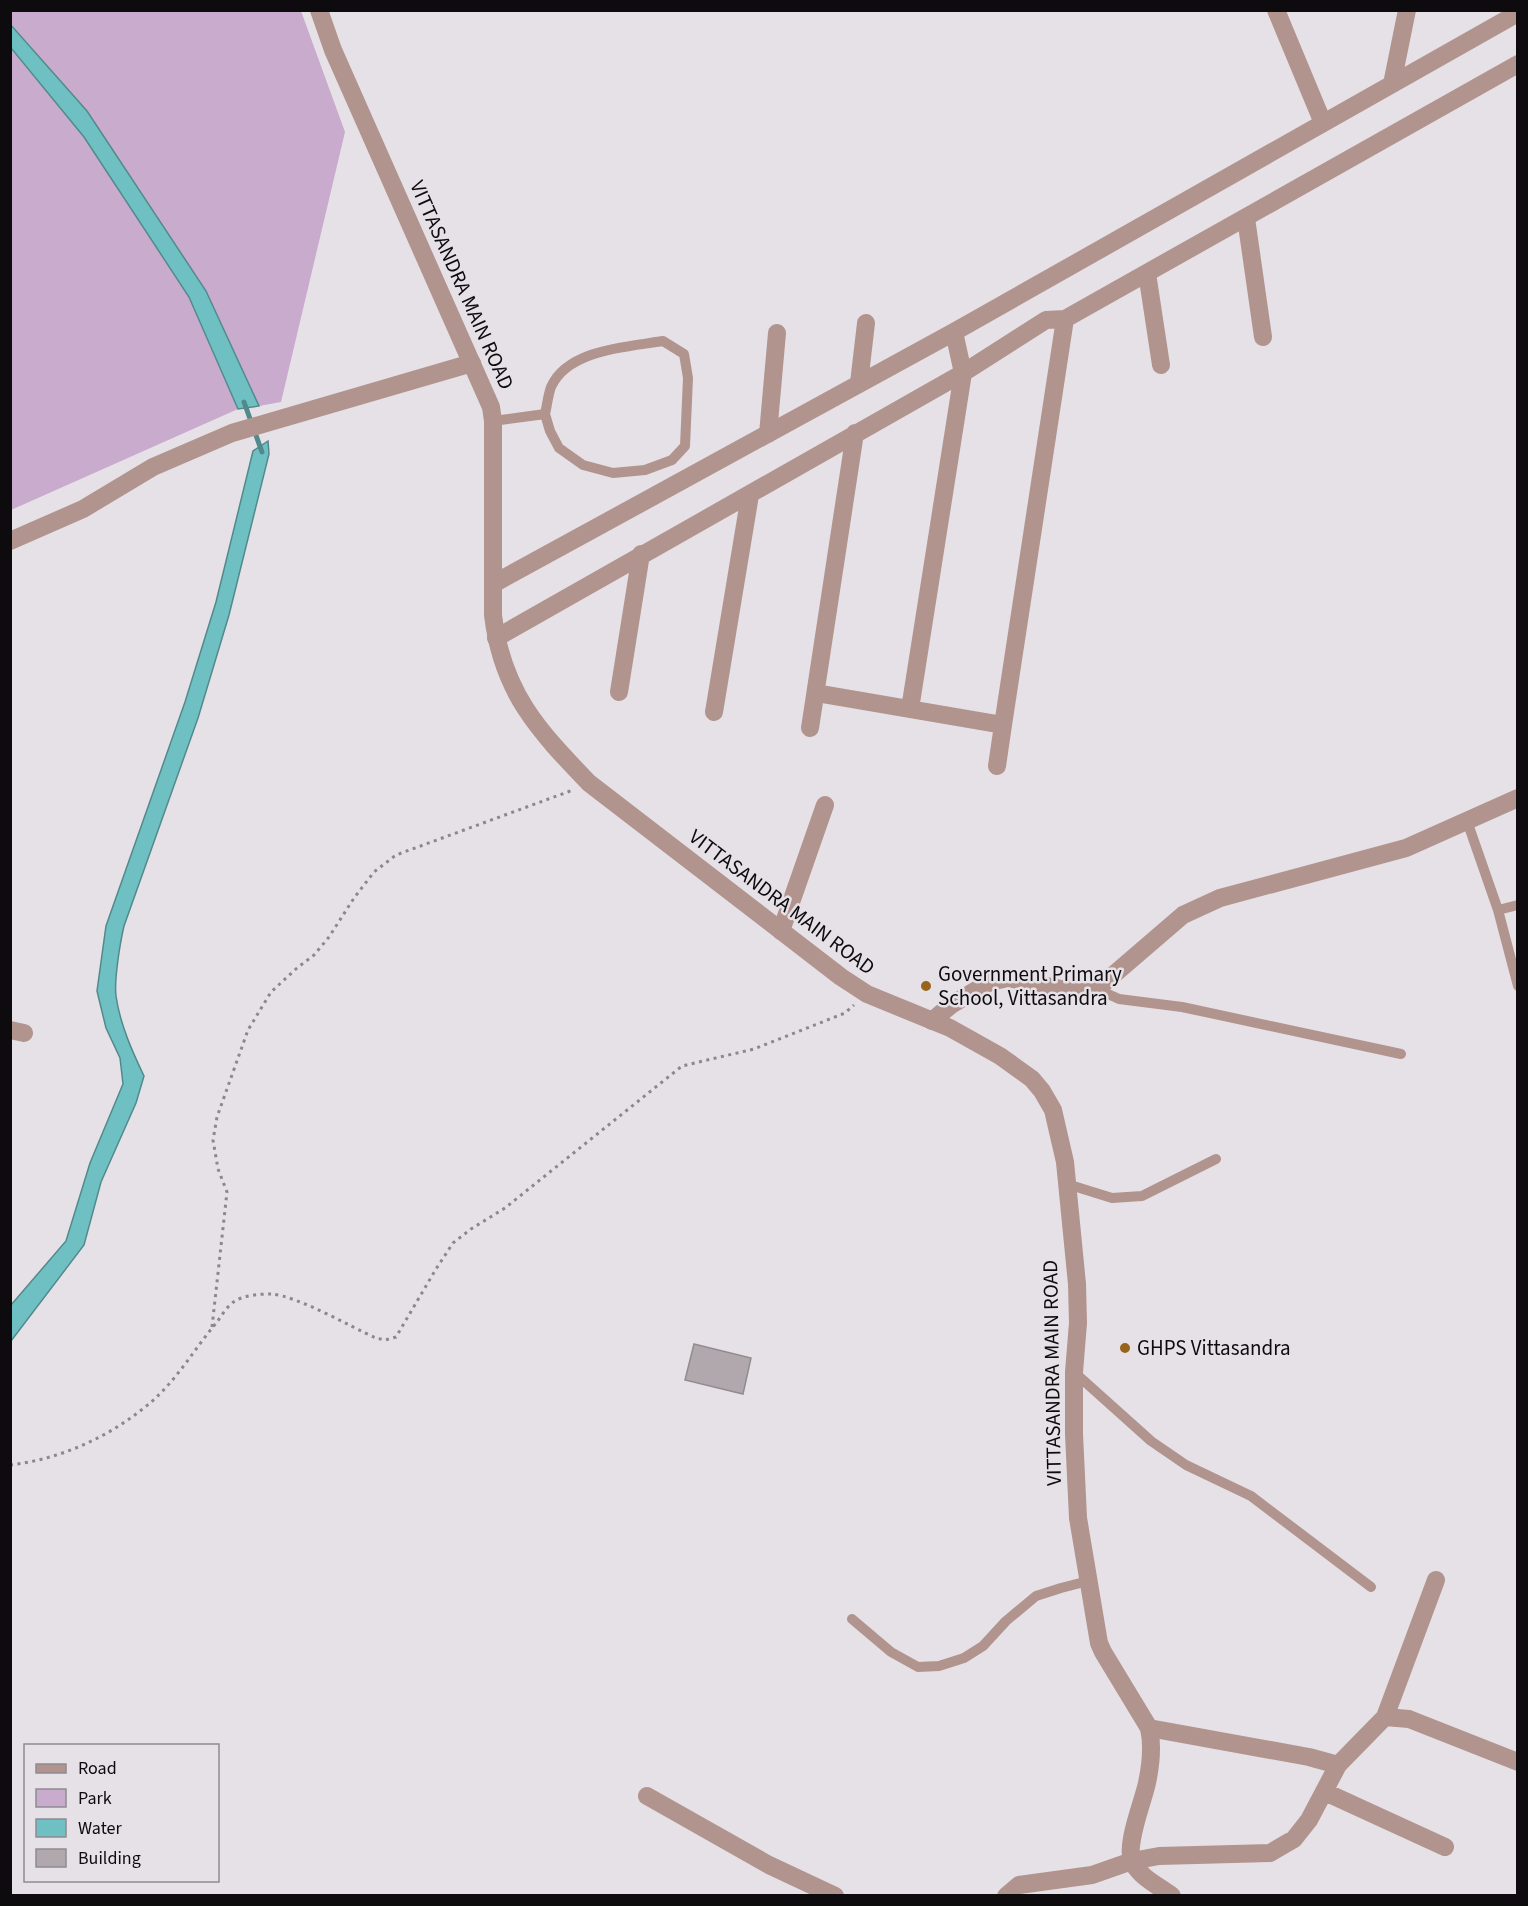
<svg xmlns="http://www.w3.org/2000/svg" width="1528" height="1906" font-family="'Source Sans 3',sans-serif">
<rect width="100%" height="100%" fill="#e6e1e7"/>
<path fill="#c9abcd" d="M 15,10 L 301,11 L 345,132 L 281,402 L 259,406 L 206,291 L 87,111 L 11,24 L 10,14 Z
M 10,48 L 84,137 L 189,297 L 238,409 L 11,510 Z"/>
<path fill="#6fc0c3" stroke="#528a8c" stroke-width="1.5" d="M 10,24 L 87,111 L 206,291 L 259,406 L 238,409 L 189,297 L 84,137 L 11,48 Z
M 268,441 L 269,454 L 229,615 L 198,718 L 124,926 C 120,943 114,980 116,996 C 120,1024 132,1051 144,1076 L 136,1103 L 101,1182 L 84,1245 L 11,1341 L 11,1305 L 66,1241 L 90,1163 L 123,1084 L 120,1058 L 106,1028 L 97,991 L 106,926 L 185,702 L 216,602 L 253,451 Z"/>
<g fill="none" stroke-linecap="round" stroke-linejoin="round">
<path stroke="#528a8c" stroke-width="5" d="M 244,402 L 262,452"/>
</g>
<path fill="#b0a8ac" stroke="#938c8f" stroke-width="1.5" d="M 694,1344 L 751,1358 L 743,1394 L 685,1380 Z"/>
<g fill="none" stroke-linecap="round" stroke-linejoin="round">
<path stroke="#8b878c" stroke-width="3" stroke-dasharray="3 4.5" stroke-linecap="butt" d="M 212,1327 L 227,1192 L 218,1169 L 213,1140 L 217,1117 L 248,1030 L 271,992 L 297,968 L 314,955 L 329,937 L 354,898 L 374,872 L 396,855 L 573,790
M 10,1465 C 62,1459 111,1436 150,1403 C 177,1380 195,1348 217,1322 C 222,1315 228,1305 235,1301 C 245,1295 260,1294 271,1294 C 298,1296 349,1326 376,1338 L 385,1340 L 396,1337 L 436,1269 L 453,1243 L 471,1229 L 505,1208 L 682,1066 L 754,1049 L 845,1013 L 854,1005"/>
<path stroke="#b1948e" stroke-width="10" d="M 493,421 L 545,414 C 547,406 548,395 551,387 C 568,349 628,347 663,341 L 684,354 L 688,378 L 685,446 L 672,460 L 645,470 L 613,473 L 583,465 L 559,448 L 550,431 L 545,414
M 1467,821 L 1498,910 L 1518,905
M 1498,910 L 1518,986
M 1097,989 L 1119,999 L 1182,1007 L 1401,1054
M 1067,1184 L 1112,1198 L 1142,1196 L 1216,1159
M 1074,1372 L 1151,1441 L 1186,1465 L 1251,1496 L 1371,1587
M 852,1619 L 891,1652 L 918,1667 L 939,1666 L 964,1658 L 983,1646 L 1006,1621 L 1036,1596 L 1061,1588 L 1088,1581"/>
<path stroke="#b1948e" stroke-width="18" d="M 1276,10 L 1323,123
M 1392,84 L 1407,10
M 1246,218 L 1263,337
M 1147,273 L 1161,365
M 1065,319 L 1518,64
M 859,383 L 866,323
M 768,434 L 777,333
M 10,541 L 83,509 L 153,467 L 232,433 L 472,363
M 493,584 L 954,332 L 1518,13
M 496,638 L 963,373 L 1046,320 L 1065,319 L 1003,725 L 816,693
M 619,692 L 641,554
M 910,709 L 963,373 L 954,332
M 714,712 L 750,495
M 810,728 L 855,433
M 997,766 L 1003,725
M 781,931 L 825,805
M 932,1021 L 951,1005 L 990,982 L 1008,978 L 1071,991 L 1097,989 L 1183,915 L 1220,898 L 1406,848 L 1518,798
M 10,1030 L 24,1033
M 1385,1717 L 1436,1580
M 1149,1728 L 1309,1757 L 1338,1765 L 1385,1717 L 1409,1719 L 1518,1762
M 1325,1792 L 1445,1847
M 647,1796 L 769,1865 L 835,1896
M 1006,1896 L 1019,1885 L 1092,1875 L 1132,1861 L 1159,1856 L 1270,1853 L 1294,1839 L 1309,1820 L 1338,1765"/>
<path stroke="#b1948e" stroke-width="18" d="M 319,10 L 333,50 L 491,407 L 493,421 L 493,615 C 502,692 538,730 589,783 L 841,977 L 867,994 L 950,1028 L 1000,1056 L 1032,1079 L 1042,1091 L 1053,1110 L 1065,1162 L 1077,1284 L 1078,1323 L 1074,1372 L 1074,1434 L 1078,1518 L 1099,1643 L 1103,1652 L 1149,1728 C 1153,1746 1151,1764 1147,1783 C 1143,1802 1124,1847 1133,1863 C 1141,1878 1159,1886 1172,1896"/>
</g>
<g fill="#98641b" stroke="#e6e1e7" stroke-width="2">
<circle cx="926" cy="986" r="6"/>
<circle cx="1125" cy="1348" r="6"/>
</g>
<g text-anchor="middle" stroke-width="5" stroke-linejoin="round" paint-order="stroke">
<g font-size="21" fill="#0d0b0d" stroke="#e6e1e7">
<text transform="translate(462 285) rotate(66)" y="7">VITTASANDRA MAIN ROAD</text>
<text transform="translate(782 902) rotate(37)" y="7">VITTASANDRA MAIN ROAD</text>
<text transform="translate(1052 1373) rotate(-91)" y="7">VITTASANDRA MAIN ROAD</text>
</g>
<g font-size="21" fill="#0d0b0d" stroke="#e6e1e7" text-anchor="start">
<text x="938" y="981">Government Primary<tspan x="938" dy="24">School, Vittasandra</tspan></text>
<text x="1137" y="1355">GHPS Vittasandra</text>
</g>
</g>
<rect width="1528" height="1906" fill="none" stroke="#0d0b0d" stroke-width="24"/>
<rect x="24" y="1744" width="195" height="138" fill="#e6e1e7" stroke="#8f8b90" stroke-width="1.5"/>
<rect x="36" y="1764" width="30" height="9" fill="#b1948e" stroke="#8f8b90" stroke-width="1.5"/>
<text x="78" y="1774" font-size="18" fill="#0d0b0d">Road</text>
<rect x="36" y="1789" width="30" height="18" fill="#c9abcd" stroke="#8f8b90" stroke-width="1.5"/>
<text x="78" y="1804" font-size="18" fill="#0d0b0d">Park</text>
<rect x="36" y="1819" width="30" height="18" fill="#6fc0c3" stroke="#8f8b90" stroke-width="1.5"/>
<text x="78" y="1834" font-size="18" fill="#0d0b0d">Water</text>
<rect x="36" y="1849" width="30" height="18" fill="#b0a8ac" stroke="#8f8b90" stroke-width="1.5"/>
<text x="78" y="1864" font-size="18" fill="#0d0b0d">Building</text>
</svg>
